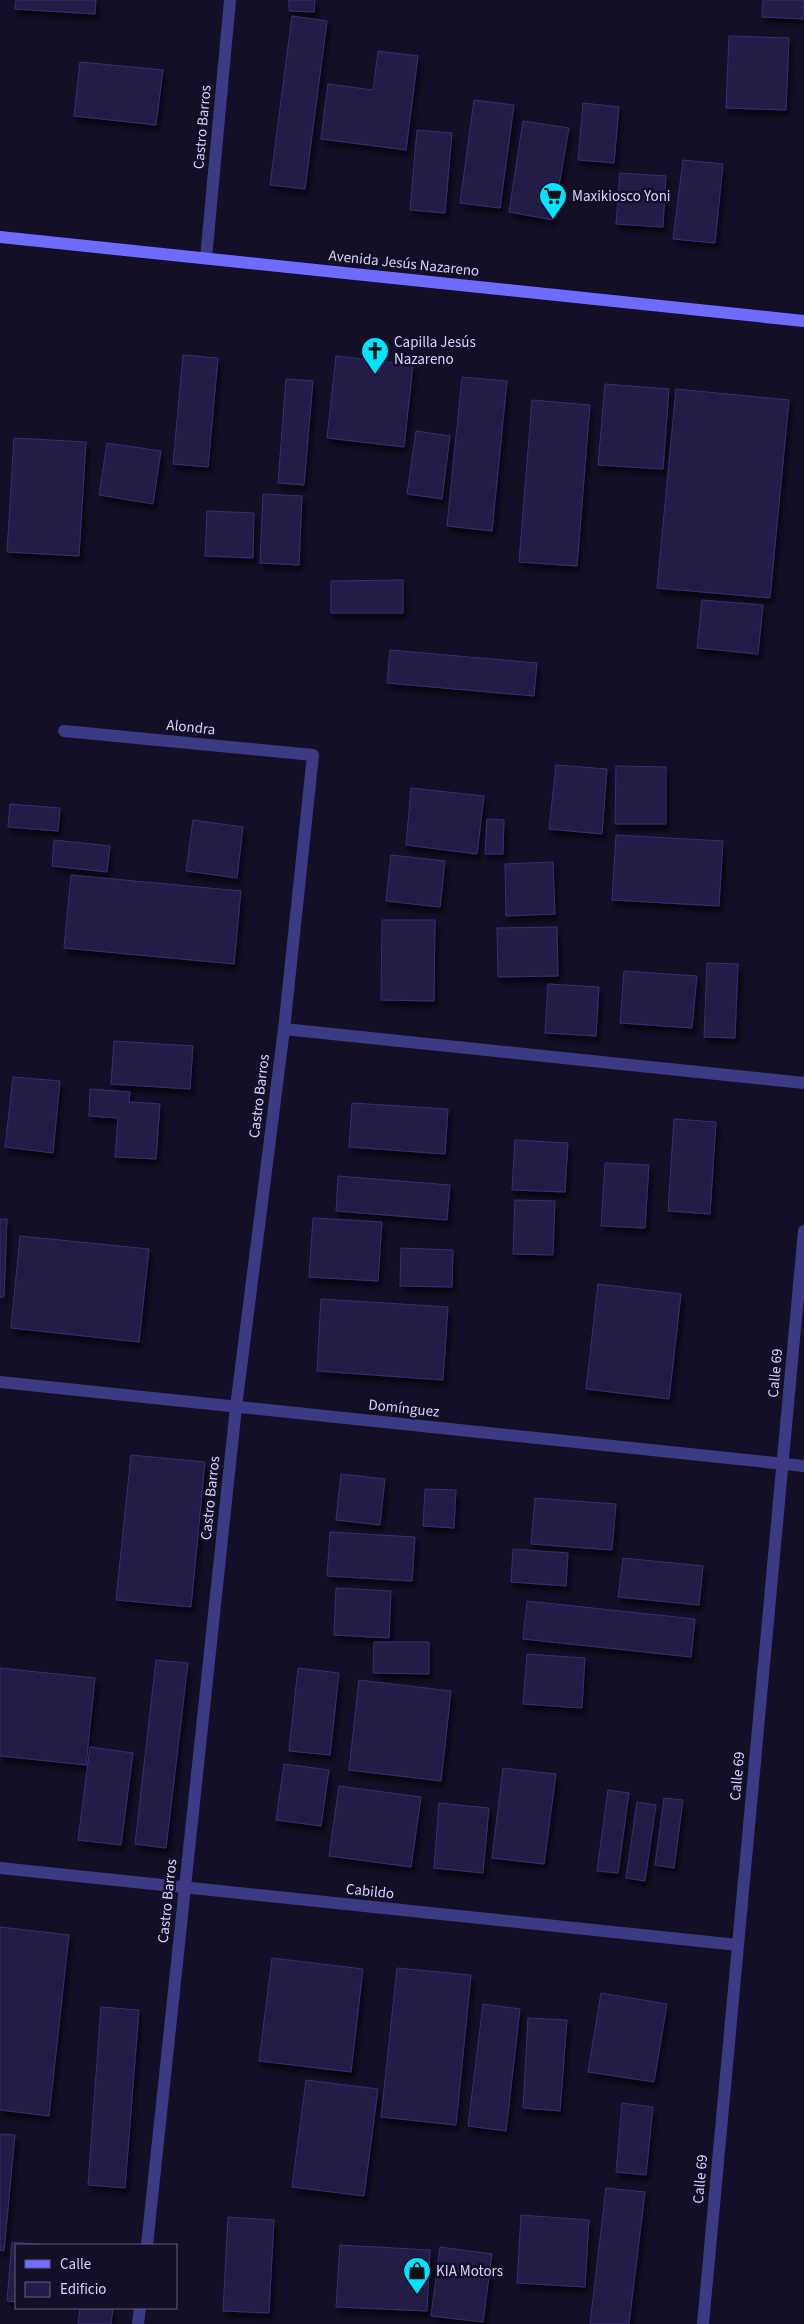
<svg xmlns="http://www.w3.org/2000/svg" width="804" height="2324" font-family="'Source Sans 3',sans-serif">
<defs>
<filter id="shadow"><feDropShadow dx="3" dy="5.5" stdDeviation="2.5" flood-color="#0009"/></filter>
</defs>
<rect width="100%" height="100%" fill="#130f26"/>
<path fill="#241b47" stroke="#3b2d73" filter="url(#shadow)" d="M 16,0 L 96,0 L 95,14 L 15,9 Z
M 289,0 L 315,0 L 314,12 L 289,11 Z
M 763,0 L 804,0 L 804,19 L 762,17 Z
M 292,16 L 327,21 L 305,189 L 270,185 Z
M 729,36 L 789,38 L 786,110 L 726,108 Z
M 378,51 L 418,56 L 406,150 L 321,139 L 328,84 L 373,90 Z
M 80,62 L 163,70 L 156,125 L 74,116 Z
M 474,100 L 514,105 L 500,208 L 460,203 Z
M 583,103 L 619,107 L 614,163 L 578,160 Z
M 523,121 L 569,128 L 553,220 L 509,212 Z
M 417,130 L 452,133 L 445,213 L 410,210 Z
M 683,160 L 723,164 L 715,243 L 673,239 Z
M 620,173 L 666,176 L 663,227 L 616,224 Z
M 183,355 L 218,358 L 208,467 L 173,464 Z
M 336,356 L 413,365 L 404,447 L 327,438 Z
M 462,377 L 507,381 L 492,531 L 447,526 Z
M 286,379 L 313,381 L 304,485 L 278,483 Z
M 605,384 L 669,389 L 663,469 L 598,465 Z
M 676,389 L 789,400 L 770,598 L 657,588 Z
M 532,400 L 590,405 L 577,566 L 519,562 Z
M 416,431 L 450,436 L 442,499 L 407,494 Z
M 14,438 L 86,442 L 79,556 L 7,552 Z
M 107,443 L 161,451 L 153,504 L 99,495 Z
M 263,494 L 302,496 L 299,565 L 260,563 Z
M 207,511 L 254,513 L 253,558 L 205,556 Z
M 403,580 L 403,613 L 331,613 L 331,581 Z
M 702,600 L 763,605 L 758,654 L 697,648 Z
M 390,650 L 537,663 L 534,696 L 387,683 Z
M 556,765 L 607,769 L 602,834 L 549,829 Z
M 616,766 L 666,767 L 666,824 L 615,824 Z
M 411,788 L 484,796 L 477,854 L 406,845 Z
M 10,804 L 60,808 L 58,831 L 8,827 Z
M 487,819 L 504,820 L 503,854 L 485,854 Z
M 193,820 L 243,827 L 237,878 L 186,871 Z
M 616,835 L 723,841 L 719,906 L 612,900 Z
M 54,840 L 110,846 L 107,872 L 52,866 Z
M 391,855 L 445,861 L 440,907 L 386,901 Z
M 553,862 L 555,914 L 506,916 L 505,864 Z
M 71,875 L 241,891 L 234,964 L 64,948 Z
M 382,920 L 435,920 L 434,1001 L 381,1000 Z
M 557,927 L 558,976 L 498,977 L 497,928 Z
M 707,963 L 738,964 L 735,1038 L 704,1037 Z
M 624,971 L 697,976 L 692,1028 L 620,1023 Z
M 548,984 L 599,987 L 596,1036 L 545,1033 Z
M 114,1041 L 193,1046 L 190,1089 L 111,1084 Z
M 13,1077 L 60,1081 L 53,1153 L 5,1147 Z
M 90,1089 L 130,1092 L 129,1102 L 160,1104 L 156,1159 L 115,1157 L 118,1118 L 89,1116 Z
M 352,1103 L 448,1109 L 445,1154 L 349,1147 Z
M 674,1119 L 716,1122 L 710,1214 L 668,1211 Z
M 515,1140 L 568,1143 L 565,1192 L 512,1190 Z
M 605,1163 L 649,1165 L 645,1228 L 601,1226 Z
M 338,1176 L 450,1185 L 447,1220 L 336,1211 Z
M 515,1200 L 555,1201 L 553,1255 L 513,1254 Z
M 313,1218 L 382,1222 L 378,1281 L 309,1277 Z
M 0,1219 L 7,1219 L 4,1297 L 0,1297 Z
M 20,1236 L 149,1249 L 139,1342 L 11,1328 Z
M 401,1248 L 453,1250 L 452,1287 L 400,1286 Z
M 598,1284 L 681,1294 L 669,1399 L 586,1389 Z
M 321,1299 L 448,1307 L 443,1380 L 317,1371 Z
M 131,1455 L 205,1462 L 191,1607 L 116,1600 Z
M 341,1474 L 385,1479 L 380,1525 L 336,1520 Z
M 425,1489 L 456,1490 L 454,1528 L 423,1526 Z
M 535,1498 L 616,1504 L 612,1550 L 531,1544 Z
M 330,1532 L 415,1537 L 412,1581 L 327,1576 Z
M 513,1549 L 568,1553 L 566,1586 L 511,1582 Z
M 623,1558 L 703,1566 L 699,1605 L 618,1597 Z
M 336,1588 L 391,1591 L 389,1638 L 334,1635 Z
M 527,1601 L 695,1619 L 691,1657 L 523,1639 Z
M 374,1642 L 429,1642 L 429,1674 L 373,1673 Z
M 527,1654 L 585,1658 L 582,1708 L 523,1704 Z
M 156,1660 L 188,1663 L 166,1848 L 135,1844 Z
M 0,1668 L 95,1678 L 86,1765 L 0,1756 Z
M 298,1668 L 339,1673 L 330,1755 L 289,1751 Z
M 359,1680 L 451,1691 L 441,1781 L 349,1770 Z
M 90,1747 L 133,1753 L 121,1845 L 78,1840 Z
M 284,1764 L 329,1770 L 321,1826 L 276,1820 Z
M 503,1768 L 556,1774 L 544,1864 L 492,1858 Z
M 339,1786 L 421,1797 L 411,1867 L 329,1856 Z
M 608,1790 L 629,1793 L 618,1873 L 597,1871 Z
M 664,1798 L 683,1800 L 674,1868 L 655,1865 Z
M 637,1802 L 656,1805 L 645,1881 L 626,1878 Z
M 439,1803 L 489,1808 L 483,1873 L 434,1868 Z
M 0,1927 L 69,1935 L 49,2116 L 0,2110 Z
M 272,1958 L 363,1969 L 351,2072 L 259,2061 Z
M 397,1968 L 471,1975 L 456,2125 L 381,2117 Z
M 601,1993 L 667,2004 L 654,2082 L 588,2072 Z
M 483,2004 L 520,2009 L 506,2131 L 468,2126 Z
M 101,2007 L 139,2010 L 125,2188 L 88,2185 Z
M 528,2018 L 567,2020 L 560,2111 L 523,2108 Z
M 306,2080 L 378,2089 L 364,2196 L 292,2187 Z
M 622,2103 L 653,2107 L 646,2175 L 616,2172 Z
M 0,2134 L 15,2135 L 4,2251 L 0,2250 Z
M 606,2188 L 645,2192 L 629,2324 L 590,2324 Z
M 521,2215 L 589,2220 L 585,2287 L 517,2283 Z
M 228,2217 L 274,2220 L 269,2313 L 223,2311 Z
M 12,2242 L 44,2245 L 16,2245 L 16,2302 L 7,2301 Z
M 340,2245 L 430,2250 L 427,2311 L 336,2307 Z
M 440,2247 L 492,2254 L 483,2322 L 431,2316 Z
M 80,2308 L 113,2308 L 111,2324 L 78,2324 Z"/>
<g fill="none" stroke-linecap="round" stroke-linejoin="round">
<path stroke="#3d3a85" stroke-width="12" d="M 206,258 L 230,0
M 64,731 L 313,755 L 284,1029 L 236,1407 L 147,2245
M 284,1029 L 804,1083
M 0,1382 L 804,1466
M 0,1868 L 738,1945
M 138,2324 L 140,2308
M 703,2324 L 804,1231"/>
<path stroke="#6f6bff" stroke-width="12" d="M 0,237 L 804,321"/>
</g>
<defs>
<symbol id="supermarket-pin" viewBox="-11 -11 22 30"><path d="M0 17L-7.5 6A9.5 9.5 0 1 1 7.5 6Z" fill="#00e5ff" stroke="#130f26"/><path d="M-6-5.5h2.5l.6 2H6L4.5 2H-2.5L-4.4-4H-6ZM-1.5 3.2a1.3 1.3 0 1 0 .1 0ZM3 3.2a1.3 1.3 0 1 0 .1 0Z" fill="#111"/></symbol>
<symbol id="church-pin" viewBox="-11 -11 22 30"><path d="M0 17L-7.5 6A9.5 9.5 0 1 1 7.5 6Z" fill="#00e5ff" stroke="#130f26"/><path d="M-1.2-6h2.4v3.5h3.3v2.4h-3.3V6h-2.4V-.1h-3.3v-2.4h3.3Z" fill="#111"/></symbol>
<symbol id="shop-pin" viewBox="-11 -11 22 30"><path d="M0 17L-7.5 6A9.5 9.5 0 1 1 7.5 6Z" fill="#00e5ff" stroke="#130f26"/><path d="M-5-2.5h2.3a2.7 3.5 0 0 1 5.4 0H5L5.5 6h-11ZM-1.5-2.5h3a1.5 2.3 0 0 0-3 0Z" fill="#111"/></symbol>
</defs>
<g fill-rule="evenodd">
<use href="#supermarket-pin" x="537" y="180" width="32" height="43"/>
<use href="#church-pin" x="359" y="335" width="32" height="43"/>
<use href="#shop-pin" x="401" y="2255" width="32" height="43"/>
</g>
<g text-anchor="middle" stroke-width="5" stroke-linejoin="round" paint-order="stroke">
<g font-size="15" fill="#d9d4ff" stroke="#130f26">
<text transform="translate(202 127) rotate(-85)" y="5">Castro Barros</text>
<text transform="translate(404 263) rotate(6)" y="5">Avenida Jesús Nazareno</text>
<text transform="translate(191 727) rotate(6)" y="5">Alondra</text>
<text transform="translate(259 1096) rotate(-83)" y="5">Castro Barros</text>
<text transform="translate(775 1373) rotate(-85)" y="5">Calle 69</text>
<text transform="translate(404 1408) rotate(6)" y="5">Domínguez</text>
<text transform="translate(210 1498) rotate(-84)" y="5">Castro Barros</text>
<text transform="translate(737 1776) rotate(-85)" y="5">Calle 69</text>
<text transform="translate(370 1891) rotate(6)" y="5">Cabildo</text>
<text transform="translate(167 1901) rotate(-84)" y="5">Castro Barros</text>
<text transform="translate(700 2179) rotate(-85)" y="5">Calle 69</text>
</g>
<g font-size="15" fill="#d9d4ff" stroke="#130f26" text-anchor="start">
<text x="572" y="201">Maxikiosco Yoni</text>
<text x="394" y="347">Capilla Jesús<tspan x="394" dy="17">Nazareno</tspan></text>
<text x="436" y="2276">KIA Motors</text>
</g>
</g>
<rect x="15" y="2244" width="162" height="65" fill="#130f26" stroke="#625e7d"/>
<rect x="25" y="2260" width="25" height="8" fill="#6f6bff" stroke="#625e7d"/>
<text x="60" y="2269" font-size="15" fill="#d9d4ff">Calle</text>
<rect x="25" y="2282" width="25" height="15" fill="#241b47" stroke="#625e7d"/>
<text x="60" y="2294" font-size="15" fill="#d9d4ff">Edificio</text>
</svg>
